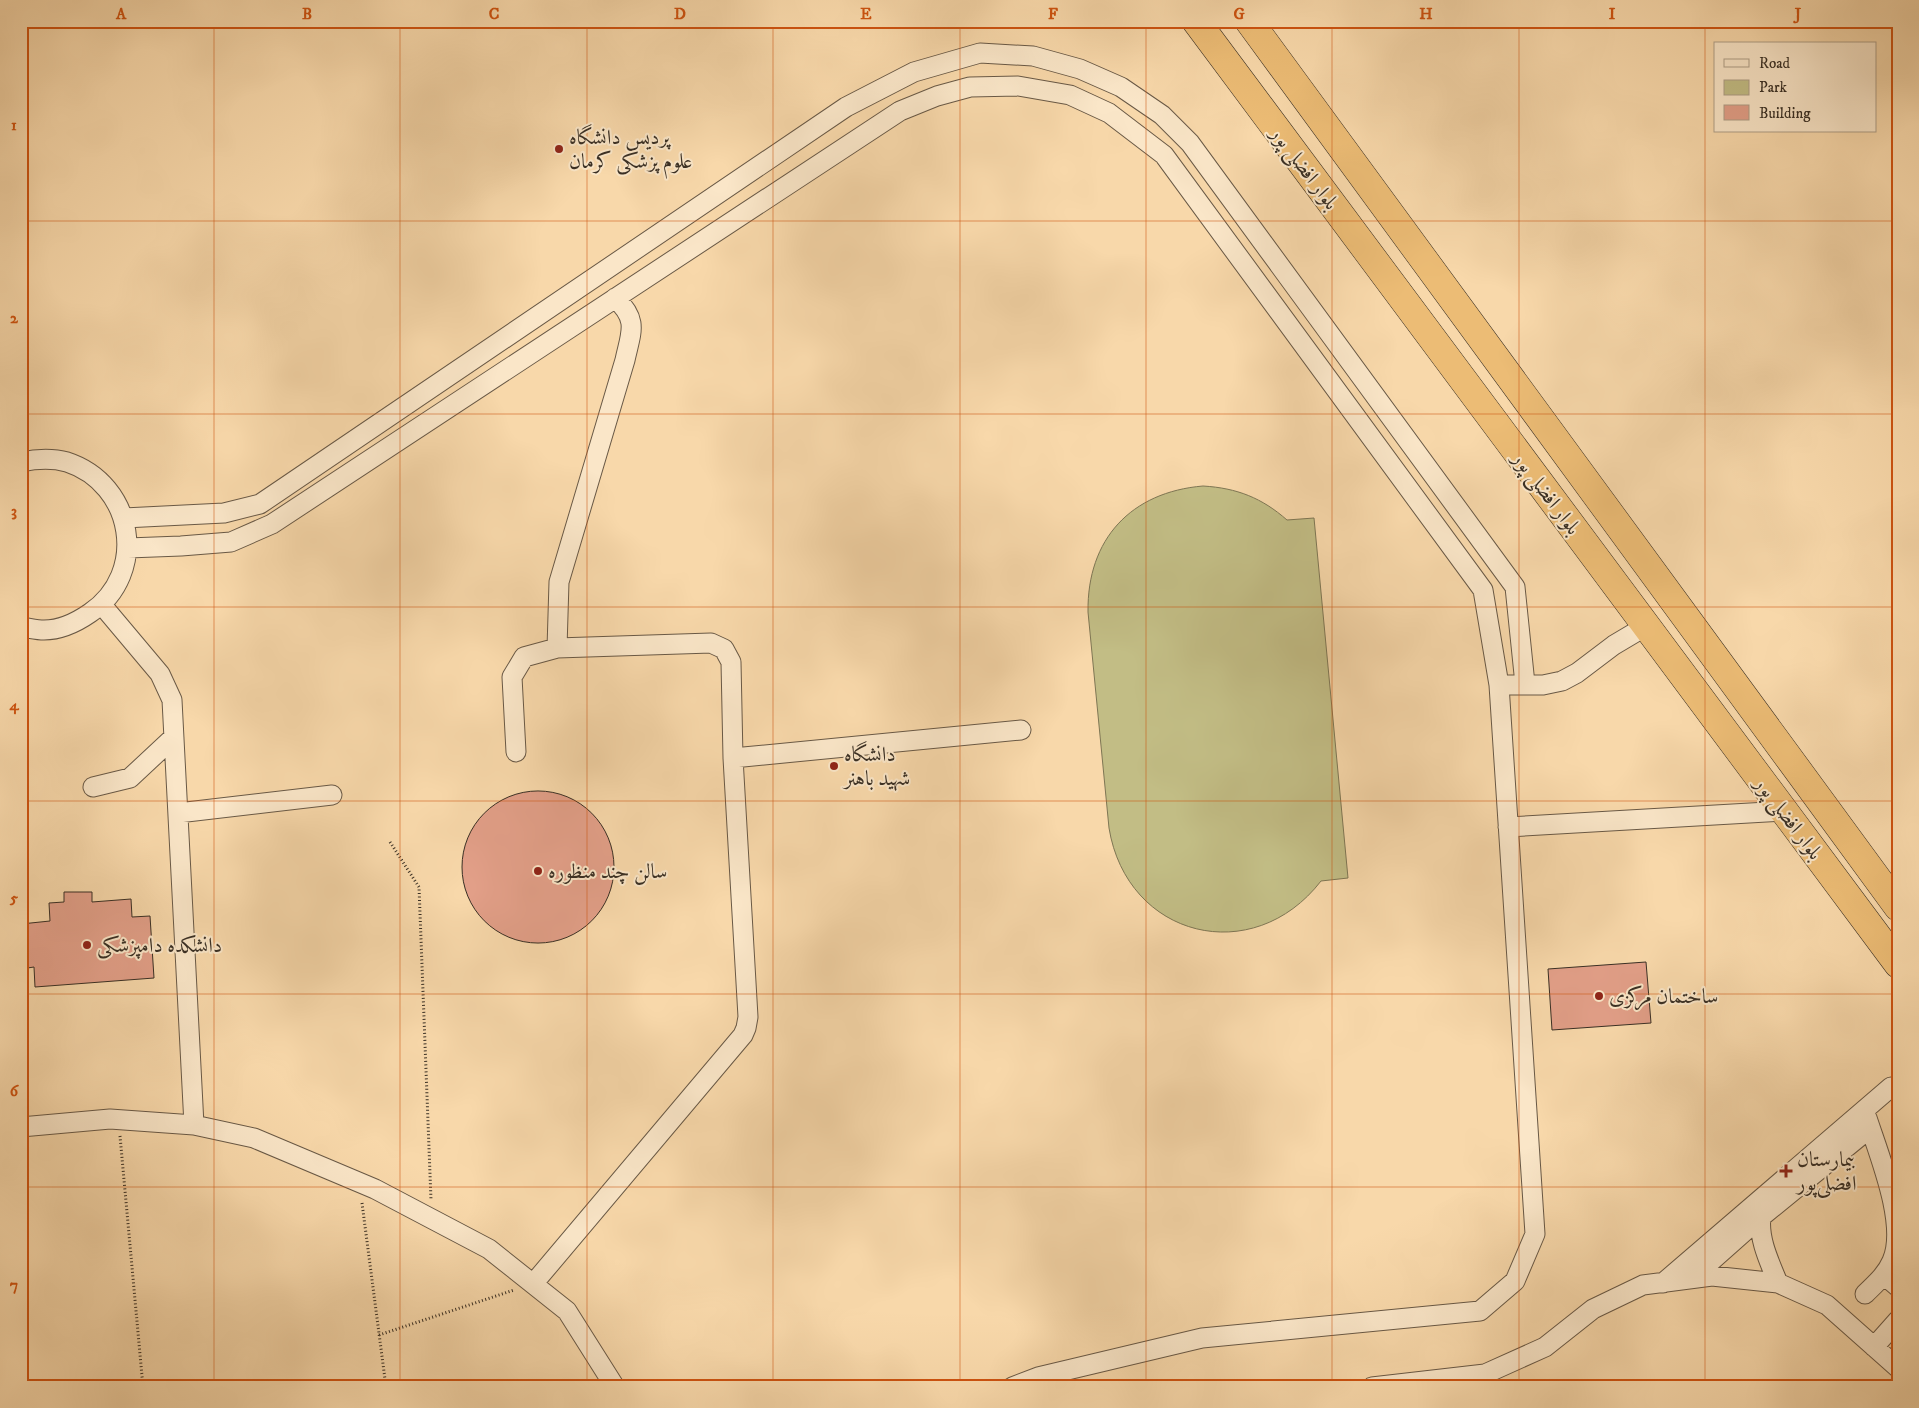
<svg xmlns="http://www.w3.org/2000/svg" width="1919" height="1408" font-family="'IM FELL DW Pica',Amiri,serif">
<rect width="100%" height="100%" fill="#f8d8aa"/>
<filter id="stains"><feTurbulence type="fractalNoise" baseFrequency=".004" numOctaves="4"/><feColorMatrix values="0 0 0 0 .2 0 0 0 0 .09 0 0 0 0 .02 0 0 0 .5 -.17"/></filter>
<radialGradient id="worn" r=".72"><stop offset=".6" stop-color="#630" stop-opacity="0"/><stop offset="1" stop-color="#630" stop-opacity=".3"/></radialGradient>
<path fill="#c2bd85" stroke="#7e7654" d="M 1203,486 C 1237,488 1262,498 1287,520 L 1314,518 L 1348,878 L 1321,881 C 1253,969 1127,938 1109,828 L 1088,612 C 1087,539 1131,492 1203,486 Z"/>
<path fill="#e29f88" stroke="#392f24" d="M462 867a76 76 0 1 1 152 0a76 76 0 1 1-152 0Z
M 64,892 L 92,892 L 92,902 L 131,899 L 132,917 L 150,916 L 154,978 L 35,987 L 34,967 L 21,969 L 21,924 L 50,921 L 49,903 L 64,902 Z
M 1646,962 L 1651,1023 L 1552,1030 L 1548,969 Z"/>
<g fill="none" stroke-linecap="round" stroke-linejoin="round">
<defs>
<path id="minor" d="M 21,462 C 36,459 52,458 67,462 C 134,484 149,573 90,613 C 77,622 60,630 44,630 C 37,630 29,628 21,627
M 124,518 L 224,513 L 260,504 L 846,107 L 914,72 L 980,53 L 1033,56 L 1080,69 L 1121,87 L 1162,115 L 1190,143 L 1515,587 L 1525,684
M 128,548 L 181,546 L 231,542 L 272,524 L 900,111 L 937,96 L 970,87 L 1018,86 L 1070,95 L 1109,113 L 1164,155 L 1483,590 L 1499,685
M 102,605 L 160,674 L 172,700 L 194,1125
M 557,648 L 559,582 L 625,360 C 631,332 639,320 615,298
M 516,752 L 512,677 L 524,657 L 557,648 L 711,643 L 724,649 L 731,662 L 733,758 L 748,1017 L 746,1028 L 743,1035 L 533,1284
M 733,758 L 1021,730
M 93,787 L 130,778 L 174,737
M 178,813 L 332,795
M 1508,827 L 1784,811
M 21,1127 L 110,1119 L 194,1125 L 254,1138 L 375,1189 L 489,1249 L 567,1311 L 615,1387
M 1761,1217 C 1758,1239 1770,1263 1778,1283
M 1884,1275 L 1898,1287
M 1691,1279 L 1761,1217 L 1870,1128
M 1663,1283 L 1891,1087
M 1865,1294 C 1875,1284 1886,1275 1892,1261 C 1908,1225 1879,1155 1867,1118
M 1874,1347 L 1898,1320
M 1012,1387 L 1038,1377 L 1202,1338 L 1480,1311 L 1515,1281 L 1535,1234 L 1499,685 L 1543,685 L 1562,681 L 1577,673 L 1614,645 L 1646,626
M 1372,1387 L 1485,1374 L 1545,1347 L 1593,1309 L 1643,1285 L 1712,1276 L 1778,1283 L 1827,1305 L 1898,1368"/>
<path id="highway" d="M 1196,21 L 1898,964
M 1249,21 L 1898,907"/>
</defs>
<use href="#minor" stroke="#695946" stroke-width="21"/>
<use href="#highway" stroke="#392f24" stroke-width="29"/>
<path stroke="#392f24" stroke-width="3" stroke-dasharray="1 2.5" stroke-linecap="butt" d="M 390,842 L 419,887 L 431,1200
M 120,1136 L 143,1387
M 362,1203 L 386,1387
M 379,1335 L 514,1290"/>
<use href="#minor" stroke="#fae6c8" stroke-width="19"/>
<use href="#highway" stroke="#ecbc75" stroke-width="28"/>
</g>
<path fill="none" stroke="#ce5310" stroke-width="1" stroke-opacity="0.55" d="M 214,21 L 214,1387M 400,21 L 400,1387M 587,21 L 587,1387M 773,21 L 773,1387M 960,21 L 960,1387M 1146,21 L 1146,1387M 1332,21 L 1332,1387M 1519,21 L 1519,1387M 1705,21 L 1705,1387M 21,221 L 1898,221M 21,414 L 1898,414M 21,607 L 1898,607M 21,801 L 1898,801M 21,994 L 1898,994M 21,1187 L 1898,1187"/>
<g fill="#8f2418" stroke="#fae6c8" stroke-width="2">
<circle cx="559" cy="149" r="5"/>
<circle cx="834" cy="766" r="5"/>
<circle cx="538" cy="871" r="5"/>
<circle cx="87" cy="945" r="5"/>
<circle cx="1599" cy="996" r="5"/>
<path d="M1783.5 1163.5h5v5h5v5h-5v5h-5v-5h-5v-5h5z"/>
</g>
<g text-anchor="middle" stroke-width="4" stroke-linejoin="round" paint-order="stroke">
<g font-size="21" fill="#392f24" stroke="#fae6c8" text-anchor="start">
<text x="569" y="144">پردیس دانشگاه<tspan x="569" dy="24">علوم پزشکی کرمان</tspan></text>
<text x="844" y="761">دانشگاه<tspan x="844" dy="24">شهید باهنر</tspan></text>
<text x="548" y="878">سالن چند منظوره</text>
<text x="97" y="952">دانشکده دامپزشکی</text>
<text x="1609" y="1003">ساختمان مرکزی</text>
<text x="1797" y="1166">بیمارستان<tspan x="1797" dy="24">افضلی‌پور</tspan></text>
</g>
<g font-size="21" fill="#392f24" stroke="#fae6c8">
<text transform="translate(1305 168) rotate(53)" y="7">بلوار افضلی پور</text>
<text transform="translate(1547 493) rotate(53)" y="7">بلوار افضلی پور</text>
<text transform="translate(1789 818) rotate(53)" y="7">بلوار افضلی پور</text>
</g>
</g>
<rect width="1919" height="1408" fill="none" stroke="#f8d8aa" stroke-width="55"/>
<rect x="1714" y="42" width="162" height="90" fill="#fae6c8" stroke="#ad9d86"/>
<rect x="1724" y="59" width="25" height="8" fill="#fae6c8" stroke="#ad9d86"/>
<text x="1759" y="68" font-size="15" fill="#392f24">Road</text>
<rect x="1724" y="80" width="25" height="15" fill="#c2bd85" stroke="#ad9d86"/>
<text x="1759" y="92" font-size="15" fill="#392f24">Park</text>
<rect x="1724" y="105" width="25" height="15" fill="#e29f88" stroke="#ad9d86"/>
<text x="1759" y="118" font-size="15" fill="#392f24">Building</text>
<rect x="28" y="28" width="1864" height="1352" fill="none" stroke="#ce5310" stroke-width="2"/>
<g font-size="16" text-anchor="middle" font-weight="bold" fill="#ce5310">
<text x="121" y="19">A</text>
<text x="307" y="19">B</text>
<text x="494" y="19">C</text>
<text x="680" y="19">D</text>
<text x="866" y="19">E</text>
<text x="1053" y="19">F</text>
<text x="1239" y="19">G</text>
<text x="1426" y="19">H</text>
<text x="1612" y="19">I</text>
<text x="1798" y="19">J</text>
<text x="14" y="130">1</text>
<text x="14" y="323">2</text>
<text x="14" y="516">3</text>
<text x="14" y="710">4</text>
<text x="14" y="903">5</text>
<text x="14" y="1096">6</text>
<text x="14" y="1290">7</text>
</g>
<rect width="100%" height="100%" filter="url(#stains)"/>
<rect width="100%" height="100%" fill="url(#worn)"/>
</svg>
